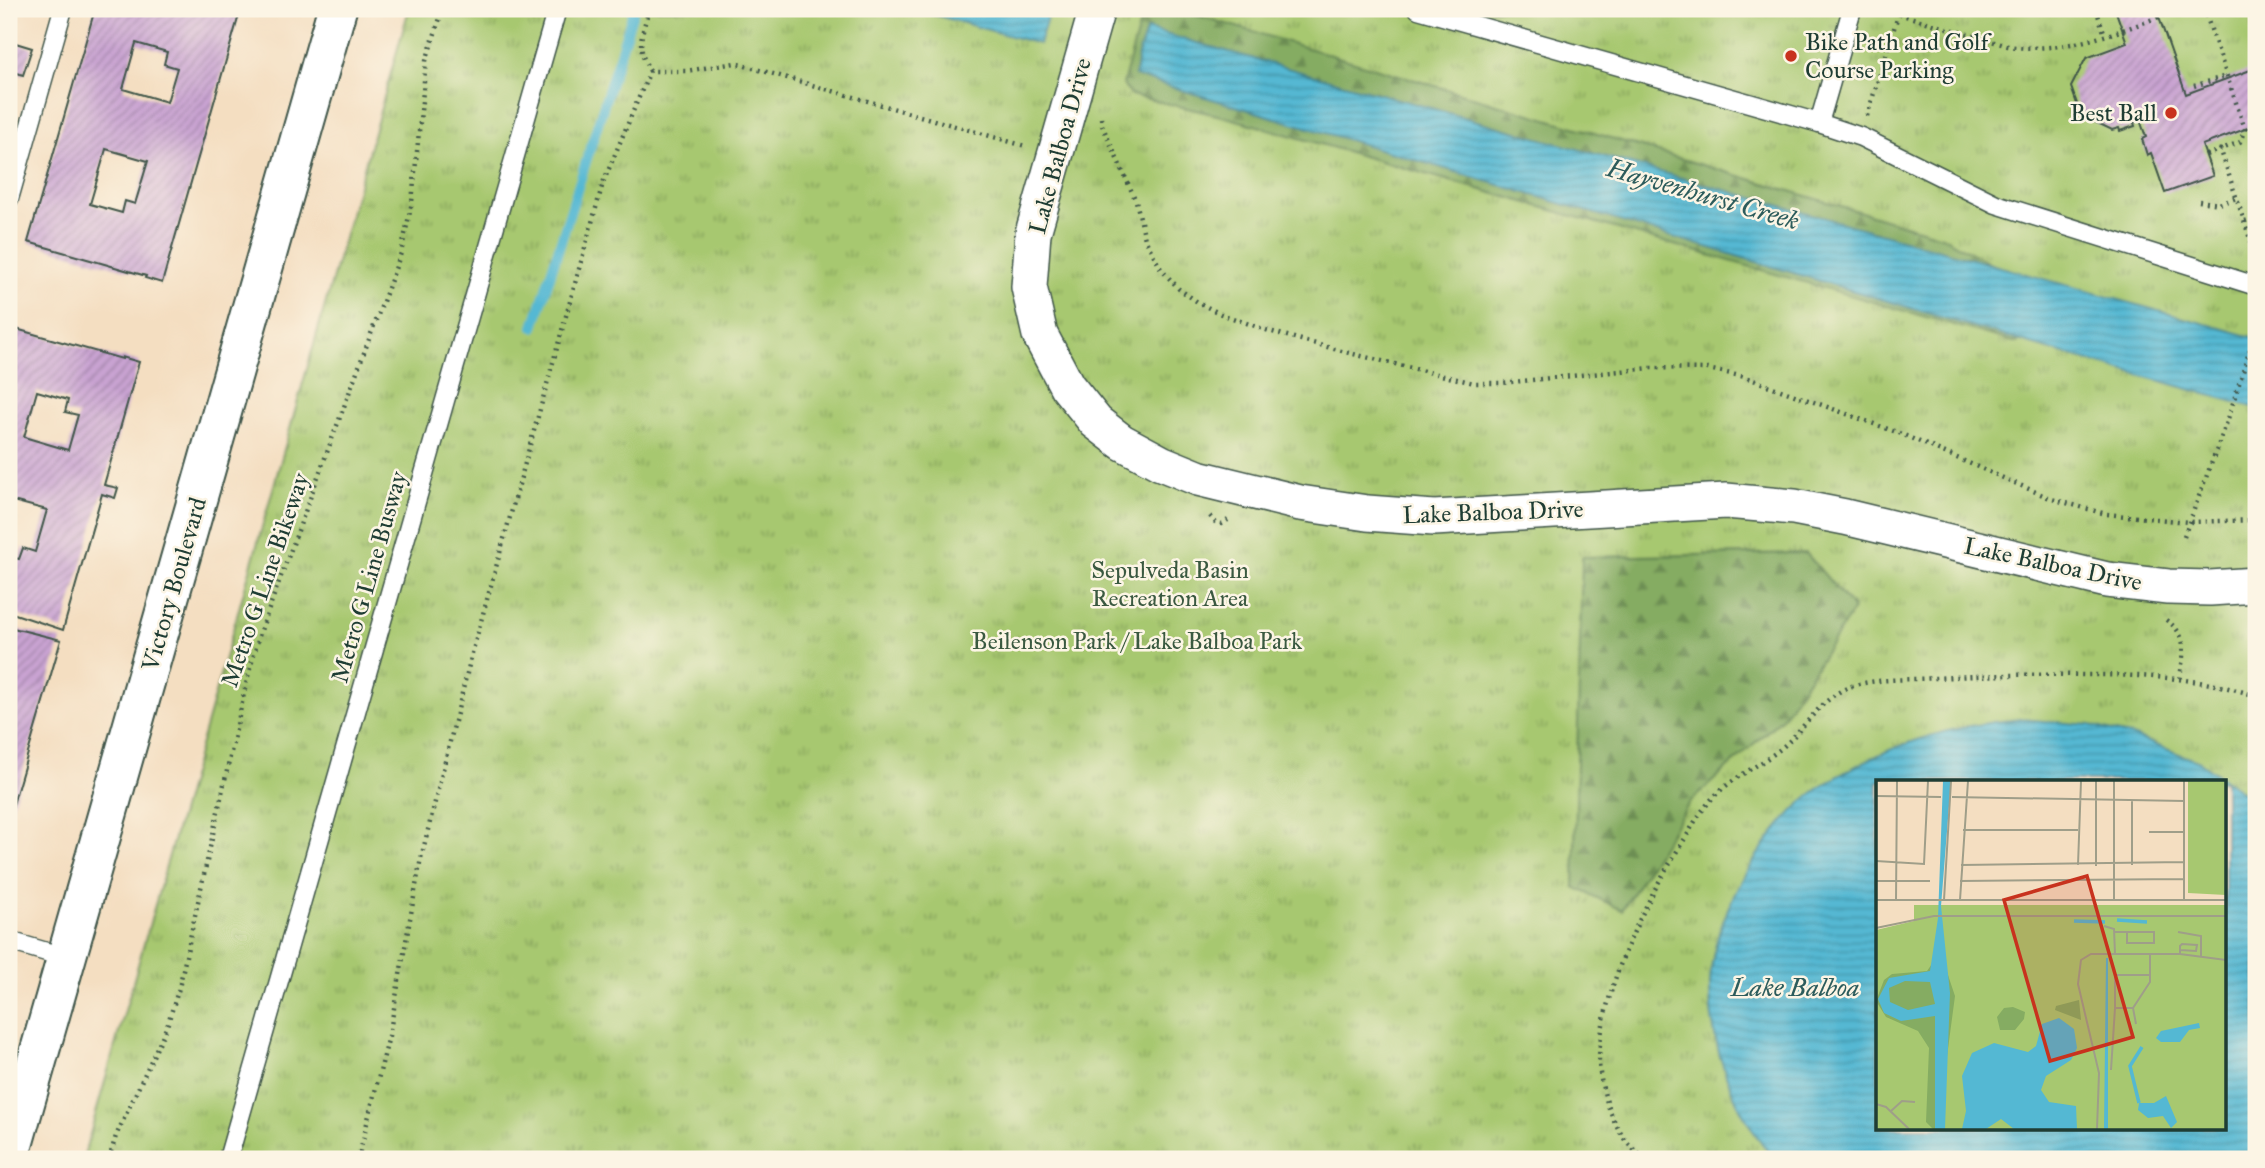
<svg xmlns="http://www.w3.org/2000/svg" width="2265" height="1168" font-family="'IM FELL Great Primer',serif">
<defs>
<pattern id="grass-tufts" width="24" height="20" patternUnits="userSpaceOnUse" patternTransform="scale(1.75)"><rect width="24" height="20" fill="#a7c870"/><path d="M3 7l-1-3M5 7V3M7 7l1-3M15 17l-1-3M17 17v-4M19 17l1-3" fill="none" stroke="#87a45d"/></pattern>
<pattern id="forest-firs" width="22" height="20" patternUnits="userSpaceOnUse" patternTransform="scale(1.75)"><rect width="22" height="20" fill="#85ac62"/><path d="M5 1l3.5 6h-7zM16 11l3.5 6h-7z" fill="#6c8d52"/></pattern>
<pattern id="water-rules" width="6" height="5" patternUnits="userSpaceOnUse" patternTransform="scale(1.75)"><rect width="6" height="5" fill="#54b8d3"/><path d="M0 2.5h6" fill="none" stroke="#4597ac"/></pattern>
<pattern id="building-hatch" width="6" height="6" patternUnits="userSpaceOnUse" patternTransform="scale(1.75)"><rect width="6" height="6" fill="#c9a3d2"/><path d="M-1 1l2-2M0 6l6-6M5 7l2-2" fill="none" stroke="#a386ab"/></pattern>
</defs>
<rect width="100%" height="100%" fill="#fcf5e5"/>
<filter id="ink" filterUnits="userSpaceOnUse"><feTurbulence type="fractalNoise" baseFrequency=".0143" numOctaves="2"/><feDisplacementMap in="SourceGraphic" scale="14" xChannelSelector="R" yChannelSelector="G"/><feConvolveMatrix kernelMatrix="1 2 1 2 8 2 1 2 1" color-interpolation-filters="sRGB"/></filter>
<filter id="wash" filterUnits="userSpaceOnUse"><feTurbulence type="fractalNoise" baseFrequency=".00686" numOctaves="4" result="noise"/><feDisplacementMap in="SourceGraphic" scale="28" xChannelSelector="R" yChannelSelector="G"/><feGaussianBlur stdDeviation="1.57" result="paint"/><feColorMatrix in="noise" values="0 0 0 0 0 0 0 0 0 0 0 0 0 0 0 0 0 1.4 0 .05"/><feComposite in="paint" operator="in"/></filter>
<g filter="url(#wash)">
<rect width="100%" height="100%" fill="#f4dec1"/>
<path fill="url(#grass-tufts)" stroke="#638252" stroke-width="2" fill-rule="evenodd" d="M 409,9 L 2256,9 L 2256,1159 L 83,1159 ZM 1878,781 L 2225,781 L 2225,1128 L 1878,1128 Z"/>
<path fill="url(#forest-firs)" stroke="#52744b" stroke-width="2" d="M 1151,9 L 1176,9 L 1942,236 L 2032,288 L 2034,322 L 2017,343 L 1226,117 L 1130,95 L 1123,84 L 1141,19 Z
M 1806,553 L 1854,609 L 1783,717 L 1690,802 L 1622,910 L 1574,887 L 1582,557 Z"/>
<path fill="url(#water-rules)" stroke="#3a7a84" stroke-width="2" fill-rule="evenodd" d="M 913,9 L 1036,9 L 1049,12 L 1039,44 Z
M 1147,29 L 2256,338 L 2256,408 L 2061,353 L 1135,76 L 1138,55 Z
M 2021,719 L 2090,725 L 2138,738 L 2200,762 L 2245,794 L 2256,805 L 2256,1159 L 1775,1159 C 1734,1114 1709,1045 1710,983 C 1712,932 1739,877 1770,838 C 1783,821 1800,801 1818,789 C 1879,747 1948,725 2021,719 ZM 1878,781 L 2225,781 L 2225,1128 L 1878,1128 Z"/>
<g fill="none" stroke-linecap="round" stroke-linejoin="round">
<path stroke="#54b8d3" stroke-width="10" d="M 534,327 L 634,9"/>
</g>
<g id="blocks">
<path fill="url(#building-hatch)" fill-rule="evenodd" d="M 95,9 L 213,9 L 239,15 L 162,283 L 145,278 L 146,276 L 28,242 ZM 136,43 L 167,52 L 164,64 L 177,68 L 167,102 L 123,89 ZM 106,149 L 148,161 L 135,204 L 125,201 L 122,213 L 90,204 Z
M 2115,9 L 2156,9 L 2186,94 L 2256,68 L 2256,125 L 2202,145 L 2213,176 L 2165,193 L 2151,153 L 2147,155 L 2142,139 L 2146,137 L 2140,120 L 2134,122 L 2135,126 L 2120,131 L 2119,128 L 2112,130 L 2081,115 L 2071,87 L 2086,58 L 2127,43 Z
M 9,41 L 32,48 L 23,75 L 9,71 Z
M 9,327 L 122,359 L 122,357 L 139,362 L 104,485 L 118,488 L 115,498 L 102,494 L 63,630 L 9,612 L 9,557 L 19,559 L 23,548 L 35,552 L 47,510 L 9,500 ZM 37,391 L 68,400 L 65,412 L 78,415 L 68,450 L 24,437 Z
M 9,627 L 61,640 L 9,818 Z"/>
</g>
</g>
<g filter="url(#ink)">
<use href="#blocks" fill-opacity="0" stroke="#3f5549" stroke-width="2"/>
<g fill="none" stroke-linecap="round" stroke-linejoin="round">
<defs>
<path id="service" d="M 1418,9 L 1819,123 L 1852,9
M 1819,123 L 1861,137 L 1996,204 L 2256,286
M 9,199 L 63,9
M 9,941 L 67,958
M 228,1159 L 557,9"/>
<path id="minor" d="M 1097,9 L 1033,233 L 1029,287 L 1040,335 L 1067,386 L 1096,422 L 1122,442 L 1161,463 L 1198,478 L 1300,503 L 1367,513 L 1434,518 L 1726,501 L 1794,507 L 1845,517 L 2107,580 L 2168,587 L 2210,588 L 2256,585"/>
<path id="primary" d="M 9,1159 L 337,9"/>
</defs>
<use href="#service" stroke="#3f5549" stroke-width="21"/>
<use href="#minor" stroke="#3f5549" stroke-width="38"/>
<use href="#primary" stroke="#3f5549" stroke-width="42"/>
<path stroke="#3f5549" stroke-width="4.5" stroke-dasharray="2 5" stroke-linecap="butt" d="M 649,9 C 642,35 635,46 650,71 L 686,71 L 735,63 L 1025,146
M 2096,9 L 2105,35
M 2204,9 L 2245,129 L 2240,142 L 2206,155
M 1899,14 L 2008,46 C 2066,55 2126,29 2180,9
M 2194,86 L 2226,76
M 1867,116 L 1900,9
M 1101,118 L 1102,125 L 1136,201 L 1145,239 L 1161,269 L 1179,289 L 1199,303 L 1221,314 L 1269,331 L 1345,352 L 1474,383 L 1502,383 L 1651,368 L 1708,369 L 1745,377 L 1899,433 L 2052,499 L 2106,514 L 2188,522 L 2256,520
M 2220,148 L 2256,257
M 2199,201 L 2219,204 L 2237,198
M 2245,221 L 2256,218
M 1210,516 L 1216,523 L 1222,524 L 1228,520
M 2184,536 L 2227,422 L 2256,330
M 2166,620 C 2190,636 2183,654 2180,678
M 109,1159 L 116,1136 L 167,1026 L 179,988 L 247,680 L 260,633 L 401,253 L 412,202 L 426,61 L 443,9
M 358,1159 L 389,1036 L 421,858 L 471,657 L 603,183 L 650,71
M 1645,1159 C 1640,1155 1634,1150 1629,1145 C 1612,1125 1598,1083 1599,1056 C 1603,984 1647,897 1686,837 C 1692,827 1698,815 1706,806 C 1726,779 1760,767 1785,745 C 1806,726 1824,695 1852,686 C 1878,678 1909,680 1936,678 C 1986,675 2034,674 2084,675 C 2142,675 2200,677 2256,696"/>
<use href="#service" stroke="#fff" stroke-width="18"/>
<use href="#minor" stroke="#fff" stroke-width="35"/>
<use href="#primary" stroke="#fff" stroke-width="38"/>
</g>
</g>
<g fill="#c8321e" stroke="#fcf5e5" stroke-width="2.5">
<circle cx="1791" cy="56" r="7"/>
<circle cx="2171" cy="113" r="7"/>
</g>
<g text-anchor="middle" stroke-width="5" stroke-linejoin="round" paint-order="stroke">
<g font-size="24" fill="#1f3d34" stroke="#fcf5e5" text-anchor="start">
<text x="1805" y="50">Bike Path and Golf<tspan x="1805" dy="28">Course Parking</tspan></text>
<text x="2157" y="121" text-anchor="end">Best Ball</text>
</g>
<g font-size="24" fill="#1f3d34" stroke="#fcf5e5">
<text transform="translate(1060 146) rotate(-75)" y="8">Lake Balboa Drive</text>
<text transform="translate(1493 512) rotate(-2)" y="8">Lake Balboa Drive</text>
<text transform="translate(2053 564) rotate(12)" y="8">Lake Balboa Drive</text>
<text transform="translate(369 577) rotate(-74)" y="8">Metro G Line Busway</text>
<text transform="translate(265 580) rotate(-71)" y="8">Metro G Line Bikeway</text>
<text transform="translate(174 584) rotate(-74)" y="8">Victory Boulevard</text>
</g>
<g font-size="24" fill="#3a5940" stroke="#fcf5e5">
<text x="1170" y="578">Sepulveda Basin<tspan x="1170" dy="28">Recreation Area</tspan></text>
<text x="1137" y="649">Beilenson Park / Lake Balboa Park</text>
</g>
<g font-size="26" font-style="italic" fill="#2c5c5c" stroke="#fcf5e5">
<text transform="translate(1703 194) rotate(16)" y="9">Hayvenhurst Creek</text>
<text x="1795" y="996">Lake Balboa</text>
</g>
</g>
<g transform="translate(1876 780)">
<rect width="350" height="350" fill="#f4dec1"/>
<path d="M 312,1 L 350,1 L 350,115 L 312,113 ZM 38,125 L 350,125 L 350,349 L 0,349 L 0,150 L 38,141 Z" fill="#a7c870"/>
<path d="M 58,181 L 71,192 L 79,216 L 66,314 L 68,349 L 57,349 L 50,342 L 53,268 L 42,251 L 10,237 L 0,221 L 8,200 L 16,194 L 51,191 ZM 203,220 L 205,240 L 179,230 L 180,226 ZM 137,227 L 149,232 L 148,239 L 139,250 L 124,250 L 121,237 L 128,228 Z" fill="#85ac62"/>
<path d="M 67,1 L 75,1 L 65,126 L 74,213 L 69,349 L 59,349 L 59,236 L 25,241 L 8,233 L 2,219 L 13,198 L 54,191 L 62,138 ZM 29,201 L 54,202 L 59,224 L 32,230 L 14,222 L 13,208 ZM 230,178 L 232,178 L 232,349 L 228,349 ZM 183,238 L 198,249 L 201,268 L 195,280 L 170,296 L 165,310 L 173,322 L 200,326 L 201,349 L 138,349 L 125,339 L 110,349 L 86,349 L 90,331 L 86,296 L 96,273 L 118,263 L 152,272 L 160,266 L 166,244 ZM 323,243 L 324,248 L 313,250 L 304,262 L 285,262 L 280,258 L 285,251 ZM 290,316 L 301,342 L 295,348 L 287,336 L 272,338 L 262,330 L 263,323 L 278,323 Z" fill="#54b8d3" fill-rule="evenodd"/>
<path fill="none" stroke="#54b8d3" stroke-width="3.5" d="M 241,140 L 271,142M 198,141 L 229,142M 263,323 L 254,286 L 266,267"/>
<path fill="none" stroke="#9f9e89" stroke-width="2" d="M 308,1 L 308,120M 0,16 L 65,17M 76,17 L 309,21M 87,50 L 202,50M 273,52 L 309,52M 0,81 L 48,84 L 52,1M 85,85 L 308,82M 202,85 L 205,1M 256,85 L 256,20M 220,86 L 220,1M 0,101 L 54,101M 84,101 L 308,99M 0,120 L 350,120M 20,120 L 21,1M 68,120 L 75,1M 84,120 L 92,1M 238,120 L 238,1M 228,146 L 238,149 L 239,174M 0,148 L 58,136 L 350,136M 238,152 L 278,152 L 278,163 L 251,163 L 251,152M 302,152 L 325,156 L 325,176M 304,174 L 304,166 L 306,164 L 321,165 L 320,171 L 304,170M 257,228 L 239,228 L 239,195 L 274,195M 260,244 L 257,228 L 274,202 L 274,174M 235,290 L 239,228M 0,324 L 10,327 L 33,349M 15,331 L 26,321 L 39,322M 221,349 L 223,293 L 202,204 L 205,180 L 215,174 L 304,174 L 350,180"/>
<path fill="#c8321e" fill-opacity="0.15" stroke="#c8321e" stroke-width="3.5" d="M 211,96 L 257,257 L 174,281 L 128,120 Z"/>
<rect width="350" height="350" fill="none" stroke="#1f3d34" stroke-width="3.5"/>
</g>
<rect width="2265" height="1168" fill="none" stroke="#fcf5e5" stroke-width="35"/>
</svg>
